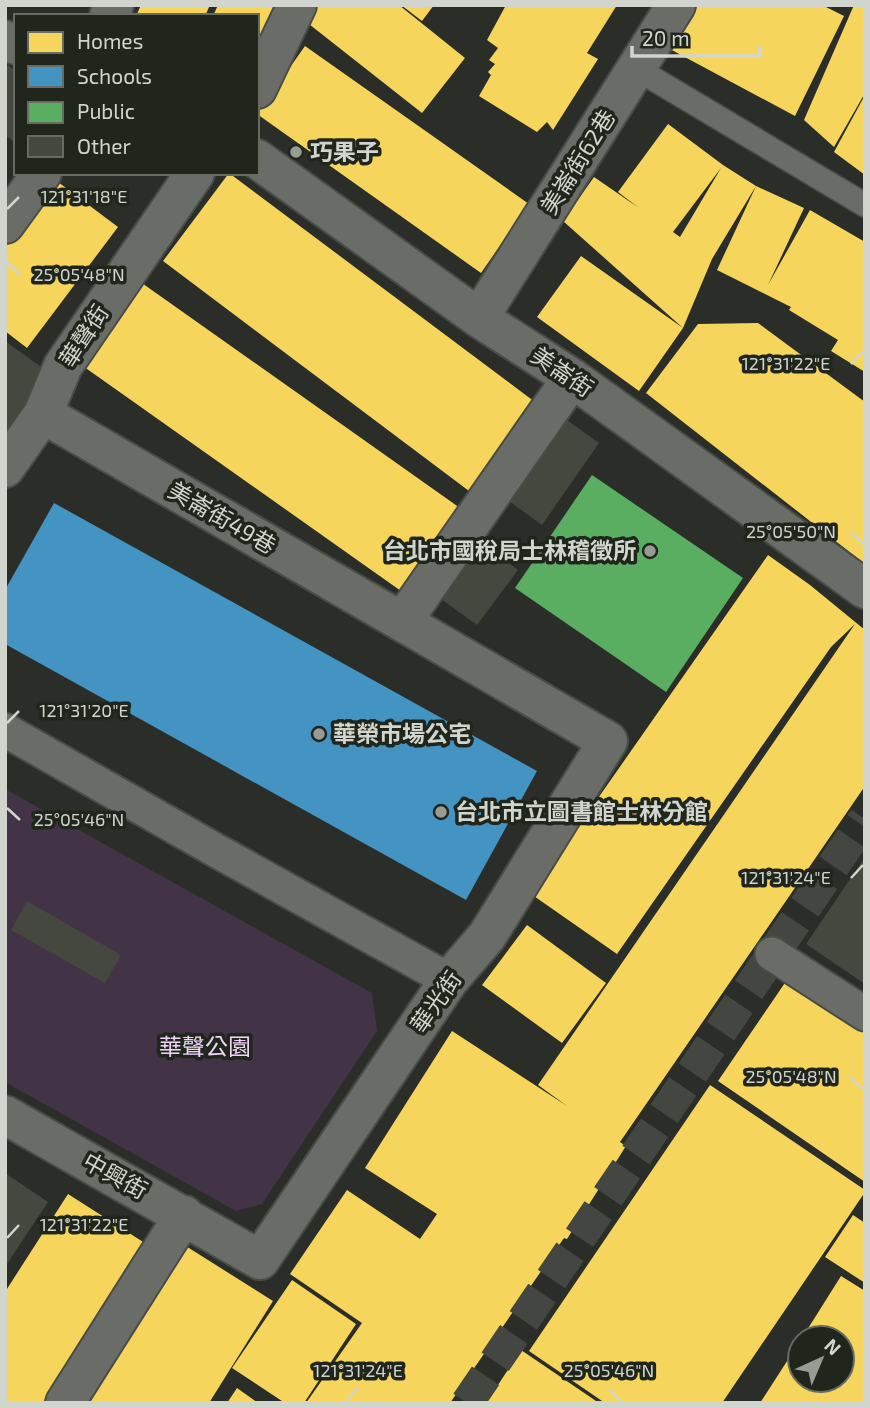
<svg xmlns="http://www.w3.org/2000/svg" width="870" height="1408" font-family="'Exo 2','Noto Sans TC',sans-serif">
<rect width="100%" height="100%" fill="#2b2e28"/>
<path fill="#423446" d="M 5,789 L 372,993 L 377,1031 L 262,1204 L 236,1211 L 5,1082 Z"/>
<path fill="#f6d55c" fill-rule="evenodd" d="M 141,5 L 210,5 L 205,16 L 136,16 Z
M 218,5 L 277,5 L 257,47 L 257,16 L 213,16 Z
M 309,5 L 399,5 L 465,58 L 422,113 L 300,17 Z
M 401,5 L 434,5 L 422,21 Z
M 506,5 L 617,5 L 587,53 L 598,59 L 553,130 L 547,122 L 537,132 L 479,96 L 491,75 L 488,72 L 495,64 L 489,60 L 498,48 L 487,40 Z
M 692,5 L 822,5 L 844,16 L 795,116 L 668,48 Z
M 854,5 L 865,5 L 865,93 L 834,147 L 804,120 Z
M 305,46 L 529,204 L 481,273 L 257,114 Z
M 865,95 L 865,175 L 834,152 Z
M 668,124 L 723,165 L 756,186 L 804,208 L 768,285 L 810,210 L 865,242 L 865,372 L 831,351 L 838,340 L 789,310 L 791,307 L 717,270 L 756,186 L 712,259 L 683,328 L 563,221 L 594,177 L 639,208 L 618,192 ZM 721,168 L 680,237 L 673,232 Z
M 229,173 L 543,408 L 477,497 L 163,261 Z
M 54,179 L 118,227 L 27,348 L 5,331 L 5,244 Z
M 581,256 L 683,328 L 639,391 L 537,317 Z
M 139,281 L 460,508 L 401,591 L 80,364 Z
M 758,323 L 865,402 L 865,564 L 646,393 L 698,324 Z
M 768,555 L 810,585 L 865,630 L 865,786 L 620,1142 L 626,1146 L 567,1239 L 564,1238 L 450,1403 L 306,1403 L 362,1323 L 290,1274 L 347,1190 L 420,1239 L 437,1214 L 365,1168 L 452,1031 L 567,1106 L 538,1085 L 855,624 L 831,647 L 617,954 L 531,894 Z
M 527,925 L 606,983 L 562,1043 L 482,985 Z
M 791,974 L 865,1025 L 865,1182 L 718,1081 Z
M 710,1085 L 865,1190 L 865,1192 L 722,1403 L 605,1403 L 529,1351 Z
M 68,1194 L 151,1247 L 52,1403 L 5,1403 L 5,1292 Z
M 853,1215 L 865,1223 L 865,1283 L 825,1257 Z
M 181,1243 L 273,1301 L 209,1403 L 81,1403 Z
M 841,1276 L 865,1291 L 865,1403 L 760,1403 L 800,1341 L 800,1380 L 842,1380 L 842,1338 L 802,1338 Z
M 292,1280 L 356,1324 L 304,1403 L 285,1403 L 232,1368 Z
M 521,1350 L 599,1403 L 486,1403 Z
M 237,1388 L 258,1403 L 227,1403 Z"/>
<path fill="#4393c3" d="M 54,503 L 537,771 L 466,900 L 5,644 L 5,590 Z"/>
<path fill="#5aae61" d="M 592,475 L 743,578 L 666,692 L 515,588 Z"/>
<path fill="#44483f" d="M 8,65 L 16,71 L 16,143 L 5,135 L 5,69 Z
M 5,341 L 51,374 L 5,437 Z
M 560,415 L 599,443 L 542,525 L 502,496 Z
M 476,538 L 518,570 L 477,625 L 434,594 Z
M 865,857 L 865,984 L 806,944 Z
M 27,901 L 121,955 L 105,983 L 11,930 Z
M 5,1173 L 48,1202 L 5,1267 Z"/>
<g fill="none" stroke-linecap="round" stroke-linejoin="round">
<path stroke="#444741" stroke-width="33" stroke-dasharray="33 17" stroke-linecap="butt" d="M 467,1403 L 865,819"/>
<defs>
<path id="service" d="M 637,69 L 865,205"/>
<path id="pedestrian" d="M 5,730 L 217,851 L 449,980
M 772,954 L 865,1014"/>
<path id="minor" d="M 109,16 L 114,5
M 5,40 L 16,45
M 257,89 L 297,5
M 257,159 L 479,318 L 572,378 L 865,589
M 5,224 L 42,173
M 479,318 L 676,5
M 5,468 L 43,414 L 63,366 L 195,173
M 402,622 L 572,378
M 5,1115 L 260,1260 L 449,980 L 487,936 L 608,741 L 43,414
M 65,1403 L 184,1215"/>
</defs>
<use href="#service" stroke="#494b47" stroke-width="26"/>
<use href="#pedestrian" stroke="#494b47" stroke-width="37"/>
<use href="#minor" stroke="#494b47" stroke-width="42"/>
<use href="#service" stroke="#6a6c68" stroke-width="23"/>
<use href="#pedestrian" stroke="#6a6c68" stroke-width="33"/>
<use href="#minor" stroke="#6a6c68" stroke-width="38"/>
</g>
<path fill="none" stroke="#d1d5ce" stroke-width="2.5" d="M 7,209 L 19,197M 7,262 L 20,275M 851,364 L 863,351M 850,532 L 863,544M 7,723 L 19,711M 7,808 L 20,820M 851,878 L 863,865M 850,1077 L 863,1089M 7,1238 L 19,1225M 609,1389 L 621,1401M 346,1401 L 358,1388"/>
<g fill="#979b94" stroke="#21261c" stroke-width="2.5">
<circle cx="296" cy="152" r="7"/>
<circle cx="650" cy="551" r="7"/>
<circle cx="319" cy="734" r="7"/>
<circle cx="441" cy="812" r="7"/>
</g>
<g text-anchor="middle" stroke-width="7" stroke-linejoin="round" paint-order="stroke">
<g font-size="23" font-weight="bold" fill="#d1d5ce" stroke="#21261c" text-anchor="start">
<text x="310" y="160">巧果子</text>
<text x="636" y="559" text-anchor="end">台北市國稅局士林稽徵所</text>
<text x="333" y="742">華榮市場公宅</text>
<text x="455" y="820">台北市立圖書館士林分館</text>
</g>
<g font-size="23" fill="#d1d5ce" stroke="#21261c">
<text transform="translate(578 162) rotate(-58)" y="8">美崙街62巷</text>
<text transform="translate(84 336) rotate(-57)" y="8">華聲街</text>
<text transform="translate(562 372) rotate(34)" y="8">美崙街</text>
<text transform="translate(222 518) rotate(30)" y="8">美崙街49巷</text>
<text transform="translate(436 1002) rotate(-55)" y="8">華光街</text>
<text transform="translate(115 1176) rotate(29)" y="8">中興街</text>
</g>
<g font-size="23" fill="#efd4f8" stroke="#21261c">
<text x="205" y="1055">華聲公園</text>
</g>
</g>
<g font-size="18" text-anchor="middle" fill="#d1d5ce" stroke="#21261c" stroke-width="7" stroke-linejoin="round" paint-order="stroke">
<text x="84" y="203">121°31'18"E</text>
<text x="79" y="281">25°05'48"N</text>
<text x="786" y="370">121°31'22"E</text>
<text x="791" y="538">25°05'50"N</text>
<text x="84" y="717">121°31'20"E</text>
<text x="79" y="826">25°05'46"N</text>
<text x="786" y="884">121°31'24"E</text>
<text x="791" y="1083">25°05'48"N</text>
<text x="84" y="1231">121°31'22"E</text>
<text x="358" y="1377">121°31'24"E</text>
<text x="609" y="1377">25°05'46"N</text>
</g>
<rect width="870" height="1408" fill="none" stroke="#d1d5ce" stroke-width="14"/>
<rect x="14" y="14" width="245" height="161" fill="#21261c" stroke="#676c63" stroke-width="2"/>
<rect x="28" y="32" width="35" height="21" fill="#f6d55c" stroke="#676c63" stroke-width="2"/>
<text x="77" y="49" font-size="21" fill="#d1d5ce">Homes</text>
<rect x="28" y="66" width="35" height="21" fill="#4393c3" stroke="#676c63" stroke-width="2"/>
<text x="77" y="84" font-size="21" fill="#d1d5ce">Schools</text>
<rect x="28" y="102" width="35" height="21" fill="#5aae61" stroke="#676c63" stroke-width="2"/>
<text x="77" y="119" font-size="21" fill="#d1d5ce">Public</text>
<rect x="28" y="136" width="35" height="21" fill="#44483f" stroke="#676c63" stroke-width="2"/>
<text x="77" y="154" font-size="21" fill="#d1d5ce">Other</text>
<g transform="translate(821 1359) rotate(44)"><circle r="33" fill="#21261c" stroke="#676c63" stroke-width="2"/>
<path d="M0-5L12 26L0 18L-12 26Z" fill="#979b94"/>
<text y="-10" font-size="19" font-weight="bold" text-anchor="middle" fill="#d1d5ce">N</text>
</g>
<path d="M632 46v10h128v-10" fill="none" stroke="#d1d5ce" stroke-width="3.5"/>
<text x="642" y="46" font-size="21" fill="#d1d5ce" stroke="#21261c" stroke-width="5" paint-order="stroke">20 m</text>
</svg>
